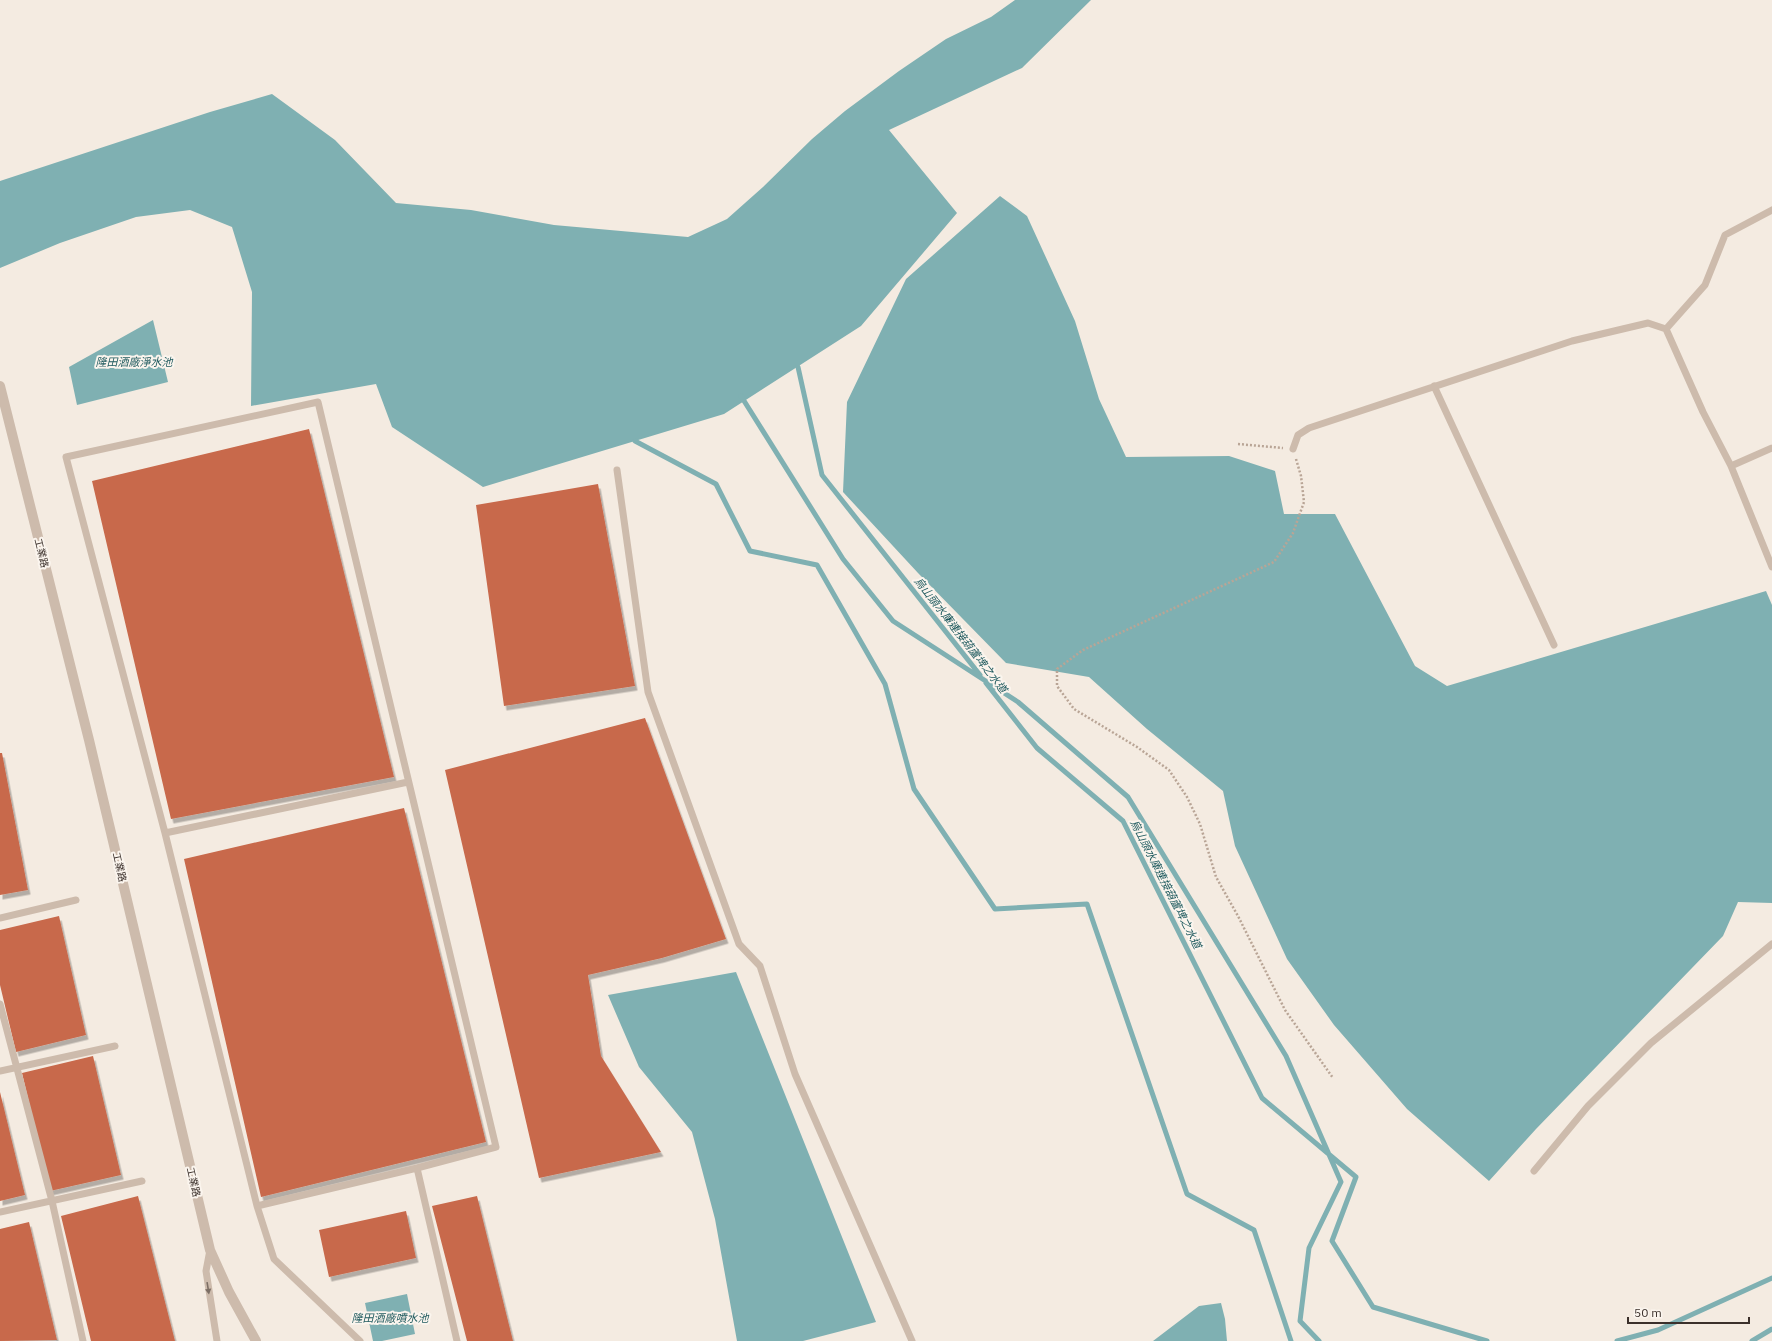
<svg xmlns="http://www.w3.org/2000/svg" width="1772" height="1341" font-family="'IBM Plex Sans','Noto Sans TC',sans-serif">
<defs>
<filter id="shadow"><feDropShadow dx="2.5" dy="4.5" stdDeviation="0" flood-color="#0004"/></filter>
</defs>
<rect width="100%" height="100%" fill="#f4ebe1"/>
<path fill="#7fb0b2" d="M 1015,0 L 1091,0 L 1022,68 L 889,130 L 957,213 L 861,326 L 724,414 L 483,487 L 392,427 L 376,384 L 251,406 L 252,292 L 232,227 L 190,210 L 136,217 L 60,243 L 0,268 L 0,181 L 210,112 L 272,94 L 335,140 L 396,203 L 471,210 L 554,225 L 688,237 L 727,219 L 763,187 L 812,139 L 845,111 L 899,71 L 946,39 L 991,17 Z
M 1000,196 L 1027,216 L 1075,321 L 1099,399 L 1126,457 L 1229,456 L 1275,471 L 1284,514 L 1335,514 L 1415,666 L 1447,686 L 1766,591 L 1772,605 L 1772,903 L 1738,902 L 1723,936 L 1536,1129 L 1489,1181 L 1407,1109 L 1334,1025 L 1287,959 L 1235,846 L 1223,791 L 1147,729 L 1089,677 L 1006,663 L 918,573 L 843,492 L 847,402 L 906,279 Z
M 153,320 L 168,382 L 77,405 L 69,367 Z
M 736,972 L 876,1322 L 803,1341 L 737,1341 L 715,1219 L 692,1132 L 639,1067 L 608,995 Z
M 407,1294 L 415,1334 L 382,1341 L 373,1341 L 365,1303 Z
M 1221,1303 L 1225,1319 L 1227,1341 L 1153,1341 L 1199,1306 Z"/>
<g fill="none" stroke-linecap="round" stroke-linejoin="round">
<path stroke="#7fb0b2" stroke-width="5" d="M 798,367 L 822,475 L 980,675
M 741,396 L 843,559 L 893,621 L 1018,702 L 1128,797 L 1286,1056 L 1341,1182 L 1309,1248 L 1300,1321 L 1319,1341
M 635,441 L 716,484 L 750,551 L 817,565 L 885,684 L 914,789 L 995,909 L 1087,904 L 1187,1194 L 1254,1230 L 1291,1341
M 986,683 L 1037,748 L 1123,821 L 1262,1098 L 1356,1177 L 1332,1241 L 1373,1307 L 1487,1341
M 1617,1341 L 1658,1330 L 1772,1278
M 1752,1341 L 1772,1329"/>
</g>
<path fill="#c8694b" filter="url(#shadow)" d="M 309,429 L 394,777 L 171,819 L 92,481 Z
M 598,484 L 635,686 L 504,706 L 476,505 Z
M 645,718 L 726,939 L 662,958 L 588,975 L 601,1056 L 661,1152 L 539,1178 L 445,770 Z
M 0,753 L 2,753 L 28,890 L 0,895 Z
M 404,808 L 486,1142 L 261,1197 L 184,859 Z
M 59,916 L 86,1035 L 16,1052 L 0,985 L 0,930 Z
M 93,1056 L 121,1175 L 50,1191 L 22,1073 Z
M 0,1092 L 25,1195 L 0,1201 Z
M 138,1196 L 175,1341 L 91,1341 L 61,1216 Z
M 477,1196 L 513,1341 L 467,1341 L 432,1206 Z
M 406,1211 L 416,1258 L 329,1277 L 319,1230 Z
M 29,1222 L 57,1340 L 0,1341 L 0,1229 Z"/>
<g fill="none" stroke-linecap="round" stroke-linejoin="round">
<path stroke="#b9a596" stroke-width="2.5" stroke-dasharray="2 2" stroke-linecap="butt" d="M 1238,444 L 1283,448
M 1296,459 L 1301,476 L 1304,502 L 1293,533 L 1274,562 L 1083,650 L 1057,669 L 1057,686 L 1074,709 L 1137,747 L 1169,770 L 1187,797 L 1200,824 L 1216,877 L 1238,916 L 1285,1010 L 1333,1078"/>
<path stroke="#cdbbac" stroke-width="7" d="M 1666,329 L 1703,412 L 1731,466 L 1772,567
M 1434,386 L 1554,645
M 1293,449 L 1298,435 L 1309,428 L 1572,341 L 1648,323 L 1666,329 L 1705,285 L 1725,235 L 1772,210
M 1731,466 L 1772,448
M 617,470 L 648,692 L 739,944 L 760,966 L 795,1074 L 912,1341
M 165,833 L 408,782
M 0,918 L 76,900
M 0,1004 L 52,1201 L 83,1341
M 0,1071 L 115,1046
M 417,1168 L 457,1341
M 1534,1171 L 1588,1106 L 1651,1043 L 1772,944
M 257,1206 L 417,1168 L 496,1147 L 318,402 L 66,457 L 165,833 L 257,1206 L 274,1259 L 360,1341
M 0,1212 L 142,1181
M 210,1250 L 206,1271 L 217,1341"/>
<path stroke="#cdbbac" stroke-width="10" d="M 0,386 L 89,740 L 210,1250 L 229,1292 L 256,1341"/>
</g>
<defs><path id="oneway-solid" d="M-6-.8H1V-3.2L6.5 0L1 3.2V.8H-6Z"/></defs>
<use fill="#7d6f65" href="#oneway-solid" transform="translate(208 1288) rotate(81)"/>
<g text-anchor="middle" stroke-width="4" stroke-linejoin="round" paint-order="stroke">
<g font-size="10" fill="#3b302b" stroke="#fbf5ee">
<text transform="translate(42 553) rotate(76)" y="4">工業路</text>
<text transform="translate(120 867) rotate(77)" y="4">工業路</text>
<text transform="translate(194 1182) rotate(77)" y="4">工業路</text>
</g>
<g font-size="11" font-style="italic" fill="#1f5a5e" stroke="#fbf5ee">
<text x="134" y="366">隆田酒廠淨水池</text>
<text transform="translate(961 635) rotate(52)" y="4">烏山頭水庫連接葫蘆埤之水道</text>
<text transform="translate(1166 884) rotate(63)" y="4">烏山頭水庫連接葫蘆埤之水道</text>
<text x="390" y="1322">隆田酒廠噴水池</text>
</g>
</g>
<path d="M1628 1317v6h121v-6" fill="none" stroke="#3b302b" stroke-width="2"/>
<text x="1634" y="1317" font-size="12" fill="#3b302b" stroke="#fbf5ee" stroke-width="3" paint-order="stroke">50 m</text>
</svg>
